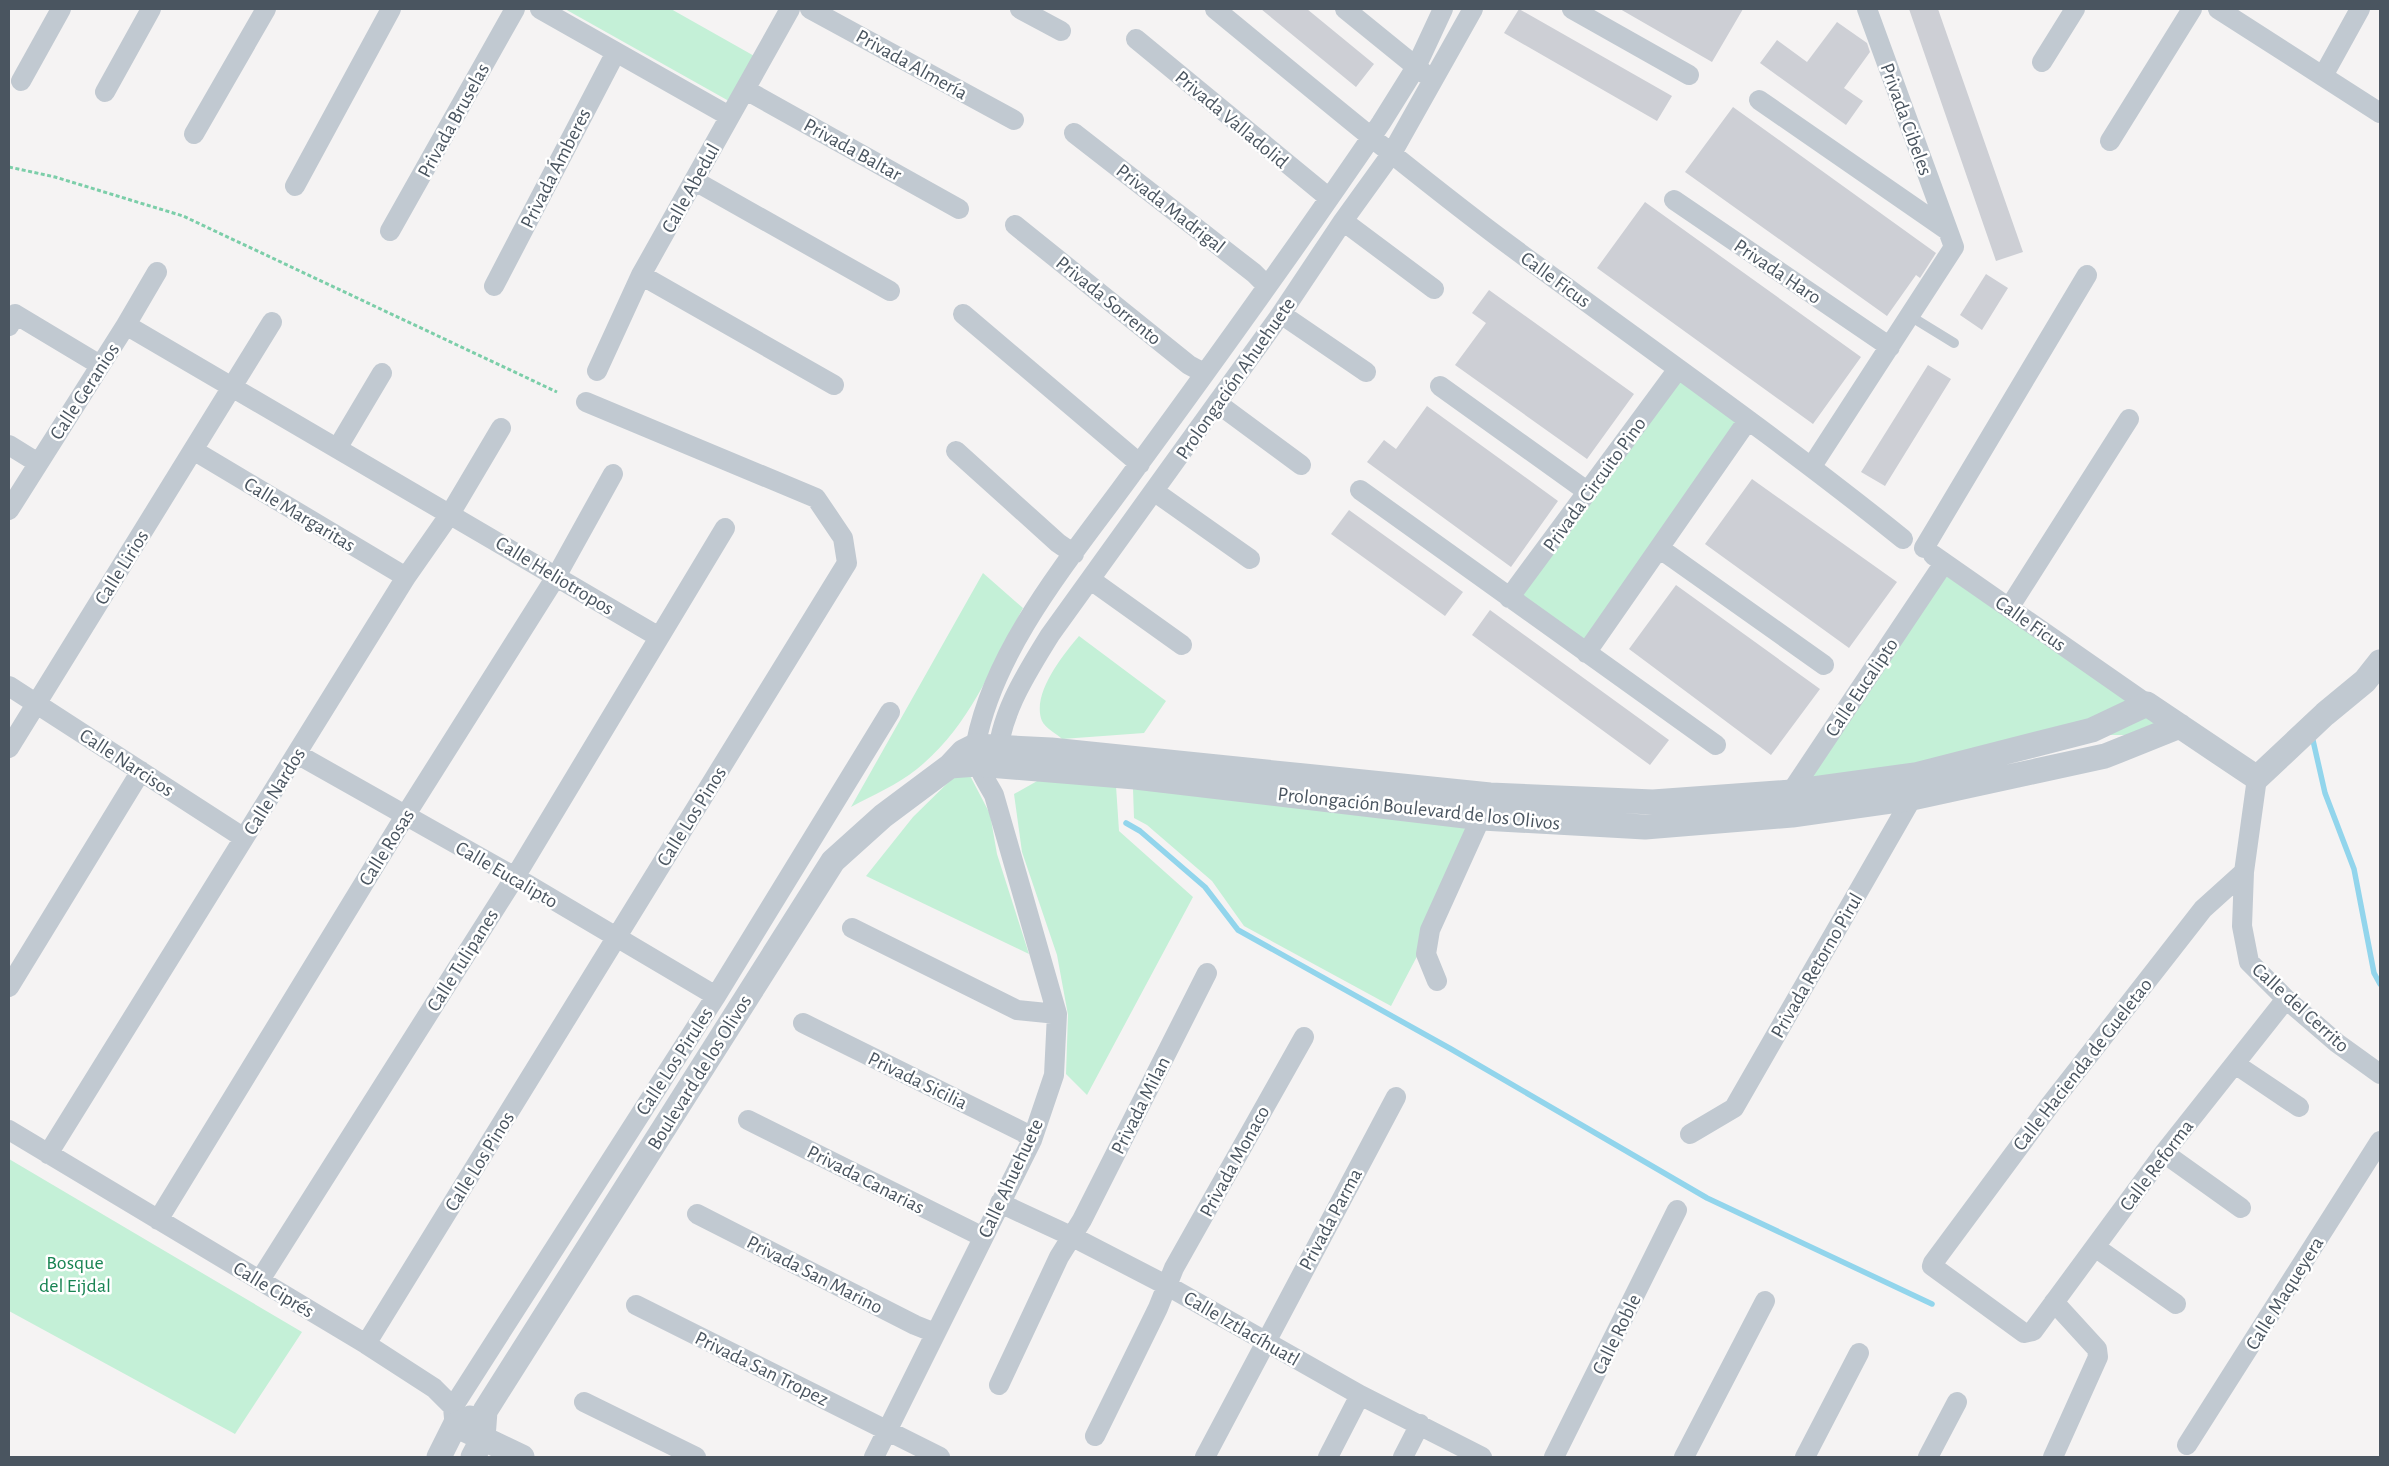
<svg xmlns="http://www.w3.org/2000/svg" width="2389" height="1466" font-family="'Alegreya Sans',sans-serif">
<rect width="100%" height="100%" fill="#f5f3f3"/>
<path fill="#c4f0d7" d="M 565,9 L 671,9 L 765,62 L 736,105 Z
M 1674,375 L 1743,426 L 1587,651 L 1510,597 Z
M 1940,572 L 2191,735 L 2108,735 L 1791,792 Z
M 983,573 L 1023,608 C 991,667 971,725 917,769 C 897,785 873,795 851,807 Z
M 1079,636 L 1166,701 L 1144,733 L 1062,739 C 1057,734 1045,728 1042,721 C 1031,694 1063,655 1079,636 Z
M 965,766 L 990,814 L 997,854 L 1029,954 L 866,876 L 913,817 Z
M 1046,776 L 1116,786 L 1119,831 L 1193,897 L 1087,1095 L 1066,1074 L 1068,1015 L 1057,955 L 1022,852 L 1014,794 Z
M 1133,789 L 1489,819 L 1391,1006 L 1244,926 L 1212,881 L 1147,825 L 1134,818 Z
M 9,1159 L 302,1332 L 235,1434 L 9,1311 Z"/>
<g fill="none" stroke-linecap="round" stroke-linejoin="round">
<path stroke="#92d5ec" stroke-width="5.5" d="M 2312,736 L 2325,793 L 2354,869 L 2374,973 L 2380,984
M 1126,823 L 1140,831 L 1205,887 L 1238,930 L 1451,1049 L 1707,1198 L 1932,1304"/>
</g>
<path fill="#cdcfd5" d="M 1261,9 L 1307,9 L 1374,64 L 1356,87 Z
M 1519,9 L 1672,96 L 1657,121 L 1504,33 Z
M 1620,9 L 1743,9 L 1712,62 Z
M 1909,9 L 1938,9 L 2023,252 L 1996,261 Z
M 1837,22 L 1867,43 L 1870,52 L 1844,88 L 1863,101 L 1846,125 L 1760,63 L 1777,40 L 1807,62 Z
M 1733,107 L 1936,253 L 1920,278 L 1916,275 L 1887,316 L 1685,172 Z
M 1645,202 L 1861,357 L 1813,424 L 1597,268 Z
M 1986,274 L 2008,288 L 1982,330 L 1960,315 Z
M 1489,290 L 1634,394 L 1587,459 L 1455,365 L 1486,323 L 1472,313 Z
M 1928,365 L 1951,379 L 1885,486 L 1861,472 Z
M 1427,406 L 1558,501 L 1511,567 L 1367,462 L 1384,440 L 1396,449 Z
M 1752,479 L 1897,582 L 1849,648 L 1705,544 Z
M 1349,510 L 1463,592 L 1445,616 L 1331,534 Z
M 1676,585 L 1820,689 L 1771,755 L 1629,649 Z
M 1490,610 L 1669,740 L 1650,765 L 1472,635 Z"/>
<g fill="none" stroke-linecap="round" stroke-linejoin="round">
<path stroke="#7ccea9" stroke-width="3" stroke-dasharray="4 2.5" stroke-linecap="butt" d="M 9,167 L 55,177 L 183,216 L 557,392"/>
<path stroke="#c1c9d1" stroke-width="10" d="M 1910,316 L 1954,343"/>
<path stroke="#c1c9d1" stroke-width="20" d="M 540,9 L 729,116
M 810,9 L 1014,120
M 1020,9 L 1061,31
M 1215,9 C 1310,87 1403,165 1501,239 C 1635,339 1773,434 1903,539
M 1345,9 L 1425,74
M 1572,9 L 1689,75
M 2218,9 L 2380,113
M 1136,39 L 1329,198
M 2042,62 L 2075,9
M 2323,76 L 2360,9
M 21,81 L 61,9
M 746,90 L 959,209
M 105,92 L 151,9
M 1759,100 L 1947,230
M 1074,133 L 1254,273 L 1266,285
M 194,134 L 266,9
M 2110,141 L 2192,9
M 695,181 L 890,291
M 295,186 L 391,9
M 1674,200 L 1890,347
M 1343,221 L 1434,289
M 1015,225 L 1189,365 L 1204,373
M 390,231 L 515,9
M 641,275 L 834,385
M 494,286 L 616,52
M 963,314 L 1140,464
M 1281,314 L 1366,372
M 126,325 L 659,637
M 9,326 L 15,314 L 100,365
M 597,371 L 641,275 L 790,9
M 1440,386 L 1588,492
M 1217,403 L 1301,465
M 9,445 L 38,463
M 338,447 L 382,373
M 193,450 L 406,577
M 956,451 L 1058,543 L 1074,554
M 1812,466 L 1954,247 L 1867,9
M 1360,490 L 1716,745
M 1155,492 L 1250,559
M 9,510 L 126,325 L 157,272
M 1659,548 L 1824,665
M 1924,548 L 2087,275
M 1933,555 L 2147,704
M 1091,580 L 1182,645
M 1509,598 L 1678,369
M 2009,608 L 2129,419
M 1586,653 L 1748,420
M 9,686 L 244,838
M 9,748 L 272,322
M 297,754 L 515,877 L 716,996
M 997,762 C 999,715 1026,674 1050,635 L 1281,314 L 1343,221 L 1392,153 L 1473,9
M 2257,778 L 2244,872 L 2242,926 L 2249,962 L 2286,999 L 2337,1043 L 2380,1074
M 1791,802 L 1791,792 L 1944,563
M 2244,872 L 2203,909 L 2050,1105 L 1933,1263 L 1932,1266 L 2024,1333 L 2033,1331 L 2164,1153 L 2286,999
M 852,928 L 1017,1010 L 1057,1014
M 1437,981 L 1426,954 L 1430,930 L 1487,804
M 9,987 L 141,771
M 803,1023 L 1023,1132 L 1032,1140
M 2235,1064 L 2299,1107
M 748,1120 L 983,1237
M 9,1130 L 366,1344 L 434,1388 L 453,1407 L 454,1418
M 1690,1134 L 1734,1108 L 1912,798 L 1914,786
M 2164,1153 L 2241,1208
M 48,1154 L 406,577 L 450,514 L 501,428
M 1000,1203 L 1071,1236 L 1166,1285 L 1360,1395 L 1482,1457
M 697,1214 L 915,1325 L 935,1333
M 158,1220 L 405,816 L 557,575 L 613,474
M 2095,1247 L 2176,1304
M 260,1280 L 515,877 L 725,528
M 636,1305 L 940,1457
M 366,1344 L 847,563 L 843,538 L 816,498 L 586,402
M 999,1385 L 1059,1257 L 1082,1220 L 1207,973
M 584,1402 L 696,1457
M 453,1407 L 716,996 L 890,712
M 1095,1436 L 1158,1308 L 1174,1268 L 1304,1037
M 2187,1445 L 2380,1141
M 874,1457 L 1032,1140 L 1054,1075 L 1057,1014 L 994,795 C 986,780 972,762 976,743 C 996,641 1080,547 1139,464 C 1221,352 1303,238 1381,123 L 1416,67 L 1443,9
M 1205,1457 L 1396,1097
M 1328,1457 L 1360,1395
M 1403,1457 L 1420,1424
M 1554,1457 L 1677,1210
M 1684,1457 L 1765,1301
M 1805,1457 L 1859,1353
M 1928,1457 L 1957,1402
M 2053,1457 L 2098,1357 L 2097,1349 L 2054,1302"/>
<path stroke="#c1c9d1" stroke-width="25" d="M 950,766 L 977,764 L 1135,777 L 1482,818 L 1645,827 L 1792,815 L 1912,798 L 2105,756 L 2180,726
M 455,1425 L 522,1457
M 439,1457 L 455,1425 L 470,1418
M 473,1457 L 483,1438 L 485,1411 L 833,861 L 883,816 L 950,766 L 963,752 L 975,746 L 1051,750 L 1490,795 L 1653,802 L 1791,792 L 1915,775 L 2092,730 L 2147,704 L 2257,778 L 2325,714 L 2365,681 L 2380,662"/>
</g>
<g text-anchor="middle" stroke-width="5" stroke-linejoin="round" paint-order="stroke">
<g font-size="20" fill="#4a5560" stroke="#fff">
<text transform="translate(912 64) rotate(29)" y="7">Privada Almería</text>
<text transform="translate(1232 119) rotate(40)" y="7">Privada Valladolid</text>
<text transform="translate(1907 119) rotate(70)" y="7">Privada Cibeles</text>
<text transform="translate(453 120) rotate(-61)" y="7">Privada Bruselas</text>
<text transform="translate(853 149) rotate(29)" y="7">Privada Baltar</text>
<text transform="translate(555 168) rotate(-63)" y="7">Privada Ámberes</text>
<text transform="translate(690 188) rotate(-61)" y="7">Calle Abedul</text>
<text transform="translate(1171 208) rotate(38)" y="7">Privada Madrigal</text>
<text transform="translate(1778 271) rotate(34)" y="7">Privada Haro</text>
<text transform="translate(1556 279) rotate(36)" y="7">Calle Ficus</text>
<text transform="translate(1109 300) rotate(39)" y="7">Privada Sorrento</text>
<text transform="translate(1235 378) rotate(-55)" y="7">Prolongación Ahuehuete</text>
<text transform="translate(84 391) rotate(-57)" y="7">Calle Geranios</text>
<text transform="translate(1594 484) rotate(-54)" y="7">Privada Circuito Pino</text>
<text transform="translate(300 514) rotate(31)" y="7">Calle Margaritas</text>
<text transform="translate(121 567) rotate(-58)" y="7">Calle Lirios</text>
<text transform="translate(555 575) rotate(31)" y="7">Calle Heliotropos</text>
<text transform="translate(2031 623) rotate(35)" y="7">Calle Ficus</text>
<text transform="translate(1861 687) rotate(-56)" y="7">Calle Eucalipto</text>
<text transform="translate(127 762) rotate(33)" y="7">Calle Narcisos</text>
<text transform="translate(274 791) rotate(-58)" y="7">Calle Nardos</text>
<text transform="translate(1419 808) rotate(6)" y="7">Prolongación Boulevard de los Olivos</text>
<text transform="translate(691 816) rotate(-58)" y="7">Calle Los Pinos</text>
<text transform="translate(386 847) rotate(-58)" y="7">Calle Rosas</text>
<text transform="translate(507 874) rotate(30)" y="7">Calle Eucalipto</text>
<text transform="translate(462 960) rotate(-58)" y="7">Calle Tulipanes</text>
<text transform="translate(1816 965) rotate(-60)" y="7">Privada Retorno Pirul</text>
<text transform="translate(2301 1007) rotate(42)" y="7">Calle del Cerrito</text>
<text transform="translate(674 1061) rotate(-57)" y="7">Calle Los Pirules</text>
<text transform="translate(2082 1064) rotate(-52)" y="7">Calle Hacienda de Gueletao</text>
<text transform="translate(699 1072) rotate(-58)" y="7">Boulevard de los Olivos</text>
<text transform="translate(918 1080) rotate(26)" y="7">Privada Sicilia</text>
<text transform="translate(1140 1105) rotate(-63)" y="7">Privada Milan</text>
<text transform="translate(479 1161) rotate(-58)" y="7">Calle Los Pinos</text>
<text transform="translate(1234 1161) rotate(-61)" y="7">Privada Monaco</text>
<text transform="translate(2156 1165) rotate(-53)" y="7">Calle Reforma</text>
<text transform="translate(1010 1178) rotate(-65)" y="7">Calle Ahuehuete</text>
<text transform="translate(866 1179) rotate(27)" y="7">Privada Canarias</text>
<text transform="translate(1330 1219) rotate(-62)" y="7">Privada Parma</text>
<text transform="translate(815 1274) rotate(27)" y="7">Privada San Marino</text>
<text transform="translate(274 1289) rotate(31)" y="7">Calle Ciprés</text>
<text transform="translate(2284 1293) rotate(-58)" y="7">Calle Maqueyera</text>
<text transform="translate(1242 1328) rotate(30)" y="7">Calle Iztlacíhuatl</text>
<text transform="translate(1616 1334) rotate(-64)" y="7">Calle Roble</text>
<text transform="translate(762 1368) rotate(26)" y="7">Privada San Tropez</text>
</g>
<g font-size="20" fill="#198453" stroke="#fff">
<text x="75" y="1269">Bosque<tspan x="75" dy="23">del Eijdal</tspan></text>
</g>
</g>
<rect width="2389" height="1466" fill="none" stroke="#4a5560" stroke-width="20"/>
</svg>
